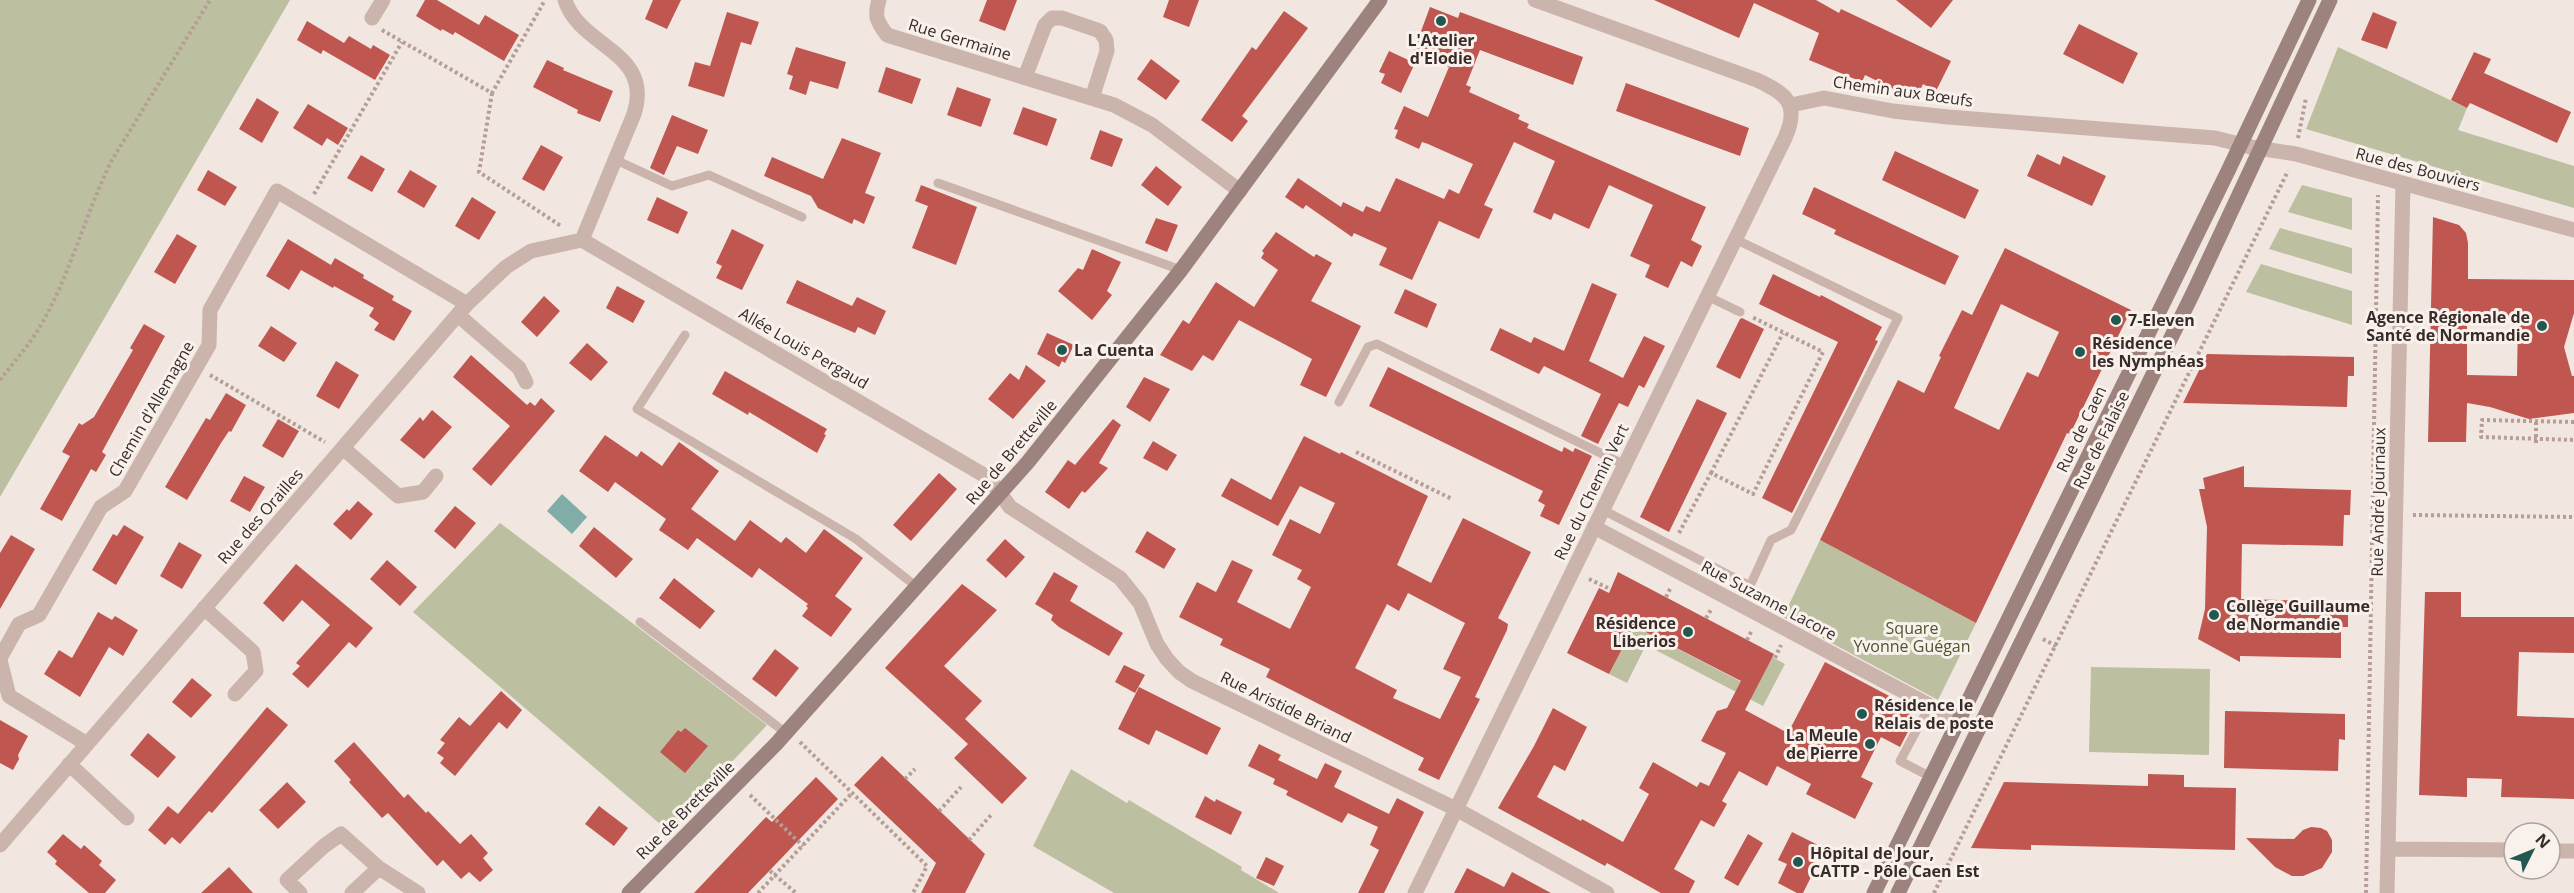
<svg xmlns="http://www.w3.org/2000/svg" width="2574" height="893" font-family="'Open Sans',sans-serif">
<rect width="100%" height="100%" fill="#f2e6e0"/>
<path fill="#bcc0a0" d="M 0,0 L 290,0 L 0,497 Z
M 2338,47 L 2467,108 L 2458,130 L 2574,166 L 2574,208 L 2306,129 Z
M 2302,185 L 2352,198 L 2352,230 L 2288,212 Z
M 2280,228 L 2352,248 L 2352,274 L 2269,249 Z
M 2261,264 L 2352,291 L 2352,325 L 2246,292 Z
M 500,523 L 767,725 L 667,830 L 413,612 Z
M 1820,540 L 1976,623 L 1938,700 L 1783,617 Z
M 1634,626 L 1755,689 L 1772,657 L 1785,664 L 1763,706 L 1646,645 L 1627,683 L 1609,674 Z
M 2091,667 L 2210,669 L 2209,755 L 2089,752 Z
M 1071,769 L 1127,803 L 1129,800 L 1242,867 L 1241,870 L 1279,893 L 1114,893 L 1033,846 Z"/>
<path fill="#80ada7" d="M 562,494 L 587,517 L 572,534 L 547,511 Z"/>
<path fill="#bf5650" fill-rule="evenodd" d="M 425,0 L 437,0 L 479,25 L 485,15 L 519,35 L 504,61 L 455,32 L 453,35 L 442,29 L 441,31 L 416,16 Z
M 653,0 L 681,0 L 667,29 L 645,19 Z
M 987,0 L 1017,0 L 1005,31 L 979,21 Z
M 1169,0 L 1199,0 L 1189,27 L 1163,17 Z
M 1654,0 L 1816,0 L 1839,13 L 1841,9 L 1951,61 L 1936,91 L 1923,84 L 1917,97 L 1909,93 L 1908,96 L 1865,75 L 1862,82 L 1809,60 L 1819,33 L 1754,3 L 1739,38 Z
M 1896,0 L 1953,0 L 1931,28 Z
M 1430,7 L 1458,18 L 1460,12 L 1583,57 L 1573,85 L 1480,50 L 1466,85 L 1471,87 L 1469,92 L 1520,115 L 1518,119 L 1529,124 L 1527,128 L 1706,207 L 1691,240 L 1702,246 L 1692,267 L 1681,261 L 1668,288 L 1645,277 L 1650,265 L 1630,256 L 1653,205 L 1609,185 L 1589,229 L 1554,213 L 1551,220 L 1533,212 L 1555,161 L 1514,142 L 1484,205 L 1493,209 L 1479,239 L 1439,221 L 1412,280 L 1379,265 L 1387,248 L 1354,233 L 1352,237 L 1306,205 L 1303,209 L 1285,197 L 1298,178 L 1341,207 L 1343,202 L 1363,212 L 1366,206 L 1380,212 L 1396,178 L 1444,199 L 1449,189 L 1459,194 L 1473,164 L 1428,144 L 1422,142 L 1419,149 L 1395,138 L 1398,130 L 1394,129 L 1404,106 L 1428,117 L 1449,67 L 1414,50 Z
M 1284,11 L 1308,28 L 1242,116 L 1248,121 L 1232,142 L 1201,120 L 1252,47 L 1256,50 Z
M 727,12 L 759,22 L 751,45 L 741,42 L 724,97 L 688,86 L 695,62 L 710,66 Z
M 2373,12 L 2397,22 L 2387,49 L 2361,40 Z
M 307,21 L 344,43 L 349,36 L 371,49 L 373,45 L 390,55 L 375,80 L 323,50 L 321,54 L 297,40 Z
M 2079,24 L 2138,53 L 2123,84 L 2063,54 Z
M 796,47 L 846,62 L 838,89 L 810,81 L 806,95 L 789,89 L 793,76 L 787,74 Z
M 1389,51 L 1415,63 L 1401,93 L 1381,83 L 1385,74 L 1379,72 Z
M 2474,52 L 2491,59 L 2484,73 L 2571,112 L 2557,143 L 2470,103 L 2467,108 L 2451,100 Z
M 1151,59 L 1180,81 L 1166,100 L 1137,79 Z
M 547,60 L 564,68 L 563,70 L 613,91 L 600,122 L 577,113 L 578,110 L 533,87 Z
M 886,67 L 921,79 L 912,104 L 878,92 Z
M 1626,83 L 1749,128 L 1740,156 L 1616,111 Z
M 957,87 L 991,99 L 981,127 L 947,115 Z
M 257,98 L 279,112 L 262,143 L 239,129 Z
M 308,104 L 348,128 L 338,145 L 327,138 L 322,146 L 293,128 Z
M 1023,107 L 1057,119 L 1047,146 L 1013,134 Z
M 672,115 L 708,130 L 698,154 L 677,146 L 664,175 L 650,168 Z
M 1100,130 L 1123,139 L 1112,167 L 1090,159 Z
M 842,138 L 881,153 L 865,193 L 875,197 L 864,224 L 854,219 L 852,224 L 818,208 L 811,196 L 764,176 L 772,157 L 823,179 Z
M 541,145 L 563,157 L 544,191 L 522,179 Z
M 1895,151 L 1979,190 L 1965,219 L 1882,180 Z
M 2037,154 L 2060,165 L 2063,156 L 2106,176 L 2092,206 L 2027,176 Z
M 361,155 L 385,169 L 372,192 L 347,178 Z
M 1156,166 L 1182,187 L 1168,206 L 1141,185 Z
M 208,170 L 237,187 L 225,206 L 197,190 Z
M 410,170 L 437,186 L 424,208 L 397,192 Z
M 921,185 L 977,207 L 956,265 L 912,248 L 928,206 L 915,201 Z
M 1814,187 L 1959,256 L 1945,285 L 1834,234 L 1836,230 L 1802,214 Z
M 472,197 L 496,212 L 479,240 L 455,226 Z
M 657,197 L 688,212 L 678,234 L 647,220 Z
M 2433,217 L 2459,225 L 2466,233 L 2468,243 L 2468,279 L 2574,280 L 2574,313 L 2564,347 L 2572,376 L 2574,376 L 2574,413 L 2529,419 L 2490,407 L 2467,403 L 2466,442 L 2428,442 ZM 2467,317 L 2518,318 L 2517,376 L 2467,375 Z
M 1156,218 L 1178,225 L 1167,252 L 1145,243 Z
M 732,229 L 764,245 L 742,290 L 716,278 L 722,266 L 716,263 Z
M 1276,232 L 1314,257 L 1316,254 L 1332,263 L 1311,301 L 1361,326 L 1326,397 L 1300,385 L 1312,359 L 1239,320 L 1213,361 L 1203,355 L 1192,371 L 1160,355 L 1183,320 L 1189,324 L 1216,282 L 1254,307 L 1278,270 L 1261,258 L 1264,253 L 1262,251 Z
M 177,234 L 197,246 L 175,284 L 154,272 Z
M 288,239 L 331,265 L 335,258 L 364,275 L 363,278 L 394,296 L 392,300 L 412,311 L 394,341 L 374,330 L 379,323 L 369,316 L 374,308 L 334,286 L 333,288 L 301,270 L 289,290 L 266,276 Z
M 2005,248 L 2131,310 L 2070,434 L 2067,433 L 1976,623 L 1820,540 L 1898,380 L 1924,393 L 1941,357 L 1939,356 L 1962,310 L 1972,315 ZM 2001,304 L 2059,332 L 2038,377 L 2027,372 L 1999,430 L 1954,408 Z
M 1092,249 L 1121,262 L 1107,291 L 1112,295 L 1092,320 L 1058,291 L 1078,268 L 1083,270 Z
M 1773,274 L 1820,297 L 1821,295 L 1882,327 L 1875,340 L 1878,341 L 1851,396 L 1792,513 L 1762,498 L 1838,342 L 1759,304 Z
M 797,280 L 852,306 L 857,297 L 886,311 L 875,335 L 858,327 L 855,333 L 786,303 Z
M 1592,283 L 1617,294 L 1589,361 L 1623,378 L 1644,336 L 1665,346 L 1644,388 L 1639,385 L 1628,407 L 1619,403 L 1598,444 L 1581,436 L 1601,394 L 1544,366 L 1539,374 L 1490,350 L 1500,328 L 1531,343 L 1534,337 L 1564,351 Z
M 617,286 L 645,301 L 633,323 L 606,308 Z
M 1405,289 L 1437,304 L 1427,328 L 1394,313 Z
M 544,296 L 560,311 L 537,337 L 521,322 Z
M 1742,318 L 1764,329 L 1740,379 L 1716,367 L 1740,319 Z
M 144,324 L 165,336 L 102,452 L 106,455 L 96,472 L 91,469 L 62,521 L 40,509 L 70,456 L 62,452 L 79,423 L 82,425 L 94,417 L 133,350 L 130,348 Z
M 271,326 L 297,343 L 284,362 L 258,346 Z
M 1047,333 L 1074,345 L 1065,363 L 1062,361 L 1059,367 L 1037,354 Z
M 587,343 L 608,362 L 591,381 L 569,363 Z
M 2207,354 L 2354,357 L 2354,376 L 2348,376 L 2347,407 L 2183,403 Z
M 471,355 L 527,405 L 530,402 L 535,406 L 541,398 L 555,411 L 491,486 L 472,469 L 510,426 L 453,377 Z
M 336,361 L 359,375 L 339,409 L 316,396 Z
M 1026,365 L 1046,381 L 1013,419 L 988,399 L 1010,373 L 1019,380 Z
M 1388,367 L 1562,452 L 1564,447 L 1573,452 L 1575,448 L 1592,456 L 1559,525 L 1540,516 L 1545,505 L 1538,501 L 1543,491 L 1369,406 Z
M 725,371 L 827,429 L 824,434 L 826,435 L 817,453 L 749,412 L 748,415 L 712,394 Z
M 1144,377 L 1170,389 L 1150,422 L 1126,407 Z
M 226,393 L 246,405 L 231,432 L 229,431 L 221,443 L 187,500 L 165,487 L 206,418 L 210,420 Z
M 1697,399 L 1727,413 L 1669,532 L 1640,517 Z
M 432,410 L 452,427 L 424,459 L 400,440 L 420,417 L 423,421 Z
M 278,419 L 299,431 L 283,458 L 262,446 Z
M 1113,419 L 1121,425 L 1099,463 L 1108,468 L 1085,493 L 1082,491 L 1069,509 L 1045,492 L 1068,460 L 1075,465 Z
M 605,435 L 637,457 L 641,451 L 662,466 L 679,442 L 719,471 L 691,509 L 735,541 L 750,520 L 781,543 L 786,537 L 806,553 L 824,529 L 863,558 L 835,596 L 852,609 L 831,637 L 802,616 L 808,608 L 806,606 L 808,604 L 759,568 L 752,578 L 697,538 L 688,550 L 659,530 L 666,519 L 615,482 L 608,492 L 579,471 Z
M 1304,436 L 1340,454 L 1341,452 L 1428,496 L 1397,565 L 1431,583 L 1463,518 L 1531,552 L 1498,618 L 1508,624 L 1507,630 L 1475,697 L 1480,699 L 1439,780 L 1418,770 L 1424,758 L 1266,677 L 1270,669 L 1220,645 L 1223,639 L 1179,617 L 1197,582 L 1216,592 L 1232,560 L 1253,570 L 1237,602 L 1290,629 L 1311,587 L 1297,579 L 1302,570 L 1272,555 L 1290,519 L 1320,534 L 1335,503 L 1300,486 L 1278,526 L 1221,496 L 1231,478 L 1271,500 ZM 1408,593 L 1465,623 L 1443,669 L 1461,677 L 1440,719 L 1393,698 L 1397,690 L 1355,668 L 1387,604 L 1399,611 Z
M 1153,441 L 1177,455 L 1167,471 L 1143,458 Z
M 2244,466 L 2244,487 L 2351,490 L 2350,515 L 2344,515 L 2343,546 L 2242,544 L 2241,599 L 2348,602 L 2348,627 L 2341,627 L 2341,658 L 2240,656 L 2240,662 L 2198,639 L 2205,609 L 2207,527 L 2199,489 L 2205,489 L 2203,478 Z
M 939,473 L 957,489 L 911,541 L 893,525 Z
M 244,476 L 265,487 L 250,512 L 230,501 Z
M 358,501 L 373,514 L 351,540 L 333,524 L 347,509 L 349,511 Z
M 455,506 L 476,523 L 455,549 L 434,531 Z
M 124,525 L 144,537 L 116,585 L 92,570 L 113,534 L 117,536 Z
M 594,527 L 633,559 L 616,578 L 579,546 Z
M 1147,531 L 1176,549 L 1164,569 L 1135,552 Z
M 11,535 L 35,549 L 0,609 L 0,553 Z
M 1005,539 L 1025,557 L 1006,578 L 986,560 Z
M 179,542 L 202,555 L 182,589 L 160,576 Z
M 387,560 L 417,587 L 400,606 L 370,579 Z
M 296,564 L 373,628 L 356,648 L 349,642 L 308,688 L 292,674 L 300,666 L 296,663 L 330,625 L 302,600 L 283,622 L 263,603 Z
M 1054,572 L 1078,586 L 1070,601 L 1123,633 L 1109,656 L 1059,627 L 1051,620 L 1053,615 L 1035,604 Z
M 1618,572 L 1774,654 L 1745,710 L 1788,733 L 1825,662 L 1910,707 L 1914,720 L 1900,747 L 1881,737 L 1861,777 L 1873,783 L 1855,819 L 1806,794 L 1811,784 L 1777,766 L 1767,786 L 1739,771 L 1722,801 L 1727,804 L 1714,827 L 1701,820 L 1674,869 L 1695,881 L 1689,893 L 1661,893 L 1607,863 L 1605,866 L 1498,808 L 1534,746 L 1553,708 L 1587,727 L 1565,771 L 1554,765 L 1537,797 L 1581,821 L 1582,819 L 1623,842 L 1649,794 L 1639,788 L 1653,762 L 1697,787 L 1700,782 L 1709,786 L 1726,753 L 1701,741 L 1717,711 L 1727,708 L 1741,681 L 1634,626 L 1609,674 L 1567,653 L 1599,588 L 1609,593 Z
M 674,578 L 715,611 L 700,629 L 659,598 Z
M 962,584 L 997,610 L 944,666 L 982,701 L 965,719 L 1027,778 L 1002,804 L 954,758 L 968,744 L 885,668 Z
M 2425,592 L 2461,592 L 2461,617 L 2574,617 L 2574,653 L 2519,652 L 2517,716 L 2574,718 L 2574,799 L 2501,797 L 2502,779 L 2467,778 L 2467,797 L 2419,795 Z
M 98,612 L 112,620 L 115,616 L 138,630 L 123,656 L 109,647 L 80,697 L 44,674 L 59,650 L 72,658 Z
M 775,649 L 799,668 L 776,697 L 752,679 Z
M 1124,665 L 1145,675 L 1135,693 L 1115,682 Z
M 192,678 L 212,695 L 191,718 L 172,702 Z
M 1139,687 L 1221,728 L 1207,755 L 1156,730 L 1149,745 L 1118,729 Z
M 501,691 L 522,710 L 507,729 L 499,722 L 455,776 L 440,763 L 444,758 L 437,753 L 445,743 L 440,740 L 459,717 L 470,726 Z
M 267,707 L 288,725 L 212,813 L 209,811 L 180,844 L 172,837 L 165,845 L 148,830 L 168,806 L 178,814 Z
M 2225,711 L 2345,714 L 2345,740 L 2339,739 L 2338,771 L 2224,768 Z
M 0,720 L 28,736 L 18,755 L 19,759 L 13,770 L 0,763 Z
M 685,728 L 708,746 L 685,773 L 660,752 L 678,730 L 681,732 Z
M 148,733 L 176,757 L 158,778 L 130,755 Z
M 354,742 L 404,798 L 408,794 L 426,813 L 428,811 L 460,844 L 471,834 L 488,853 L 483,858 L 493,870 L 480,882 L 469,872 L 461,879 L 443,860 L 437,866 L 388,813 L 382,818 L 349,782 L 351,780 L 334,761 Z
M 1259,744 L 1281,755 L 1278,760 L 1317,779 L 1325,763 L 1342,771 L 1334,787 L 1389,814 L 1397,798 L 1424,812 L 1384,893 L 1358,893 L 1379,850 L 1370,845 L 1378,827 L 1348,813 L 1342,823 L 1286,795 L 1288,791 L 1273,784 L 1275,779 L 1248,766 Z
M 882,756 L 985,854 L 965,893 L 921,893 L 936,863 L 854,785 Z
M 2148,774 L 2184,775 L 2184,787 L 2236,788 L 2235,850 L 2031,845 L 2031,850 L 1971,848 L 2004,782 L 2148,786 Z
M 816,777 L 838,799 L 748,893 L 694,893 L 766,817 L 772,822 Z
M 287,782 L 306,802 L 278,829 L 259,810 Z
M 1205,796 L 1215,802 L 1216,799 L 1242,812 L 1231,835 L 1195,817 Z
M 599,806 L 628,828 L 614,846 L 585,824 Z
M 2311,827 L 2321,828 L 2327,831 L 2332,840 L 2332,852 L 2322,868 L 2303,876 L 2292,876 L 2275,867 L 2246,838 L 2294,839 L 2303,830 Z
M 1792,832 L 1822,847 L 1809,873 L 1812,875 L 1803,893 L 1797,893 L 1778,883 L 1787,864 L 1778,860 Z
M 63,834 L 81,849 L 84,845 L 102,861 L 99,865 L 116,880 L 105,893 L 89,893 L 55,864 L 57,861 L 47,852 Z
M 1748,834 L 1763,843 L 1738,886 L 1724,878 Z
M 1266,857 L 1284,866 L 1274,886 L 1256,878 Z
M 229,867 L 253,893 L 201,893 Z
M 1467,868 L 1504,887 L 1512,872 L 1551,893 L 1454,893 Z"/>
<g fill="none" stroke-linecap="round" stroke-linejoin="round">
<path stroke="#b59e96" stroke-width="4" stroke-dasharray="3 3" stroke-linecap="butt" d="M 382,30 L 492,93 L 545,0
M 492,93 L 479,172 L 561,226
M 2298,138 L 2306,98
M 314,194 L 402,42
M 210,375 L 325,442
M 0,380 C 14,362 30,344 41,325 C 71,273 85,214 112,160 L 210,0
M 2574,422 L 2482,420 L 2481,437 L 2574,440
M 2536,443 L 2536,420
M 1356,452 L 1452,499
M 1711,473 L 1783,333
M 2413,515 L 2574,517
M 1679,533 L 1711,473 L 1753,494 L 1823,352 L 1752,317
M 1589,579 L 1610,589
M 1666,597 L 1671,587
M 1706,618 L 1712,608
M 2043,639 L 2056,646
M 1747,640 L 1752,630
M 1775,658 L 1781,645
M 800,742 L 927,866 L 913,893
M 905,779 L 915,769
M 750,795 L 803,846
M 939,811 L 961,787
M 969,840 L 991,815
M 770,871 L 796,893
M 758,893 L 852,793
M 1934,893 L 2288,171
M 2366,893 L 2378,195"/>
<path stroke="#cab4ac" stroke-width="9" d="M 616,160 L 672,186 L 709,175 L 802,217
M 938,183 L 1181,270
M 1707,296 L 1740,312
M 685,335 L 637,409 L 856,539 L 917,587
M 1339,402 L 1368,347 L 1377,344 L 1625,465
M 1603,510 L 1750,586 L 1771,540 L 1791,530 L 1898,318 L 1735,239
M 640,622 L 786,733
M 1930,705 L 1900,761 L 1931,777"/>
<path stroke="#cab4ac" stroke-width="15" d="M 565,0 C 580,48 654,51 634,114 L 582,240
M 879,0 C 874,16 877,22 887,35 L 1114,105 L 1152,125 L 1240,191
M 372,18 L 383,0
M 1025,77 L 1045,25 L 1052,18 L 1062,18 L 1100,31 L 1106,40 L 1107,51 L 1092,98
M 2251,147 L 2296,154 L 2574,230
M 582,240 L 989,478 L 1010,507 L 1120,578 L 1140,603 L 1157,644 L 1167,659 L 1179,672 L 1192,681 L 1456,809 L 1607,893
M 458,315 L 519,368 L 526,382
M 343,448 L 398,496 L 423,492 L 436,476
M 1594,527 L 1959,721
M 204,608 L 253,652 L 256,671 L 235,694
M 0,658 L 19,624 L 39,615 L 101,507 L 125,491 L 209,345 L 210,310 L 277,191 L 467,304
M 0,660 L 9,696 L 87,744
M 69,764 L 127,818
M 0,845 L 467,304 L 506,267 L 531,251 L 582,240
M 2388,849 L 2514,850
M 2550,851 L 2574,851
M 300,893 L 287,880 L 324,846 L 341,834 L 379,868 L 418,893
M 352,893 L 379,868
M 2387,893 L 2403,184"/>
<path stroke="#cab4ac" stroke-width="15" d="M 1791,105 L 1824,98 L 1893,111 L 1948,117 L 2215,138 L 2251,147
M 1415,893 L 1785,138 C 1800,104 1787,94 1757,80 L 1535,0"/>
<path stroke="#9d837d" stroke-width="15" d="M 629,893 L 776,744 L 1028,462 L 1181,270 L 1380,0
M 1874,893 L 2228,171 L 2309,0
M 1898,893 L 2194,291 L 2330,0"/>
</g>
<g fill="#225851" stroke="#f9f1ec" stroke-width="2">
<circle cx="1441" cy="21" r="6"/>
<circle cx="2116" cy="320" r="6"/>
<circle cx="2542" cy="326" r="6"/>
<circle cx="1062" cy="350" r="6"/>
<circle cx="2080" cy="352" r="6"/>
<circle cx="2214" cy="615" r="6"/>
<circle cx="1688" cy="632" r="6"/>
<circle cx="1862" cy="714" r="6"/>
<circle cx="1870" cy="744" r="6"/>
<circle cx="1798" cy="862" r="6"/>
</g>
<g text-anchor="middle" stroke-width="6" stroke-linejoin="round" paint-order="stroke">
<g font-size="16" fill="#382c2a" stroke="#f9f1ec">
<text transform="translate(960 39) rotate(17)" y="6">Rue Germaine</text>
<text transform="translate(1903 91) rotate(8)" y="6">Chemin aux Bœufs</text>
<text transform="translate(2418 169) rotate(15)" y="6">Rue des Bouviers</text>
<text transform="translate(804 348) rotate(30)" y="6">Allée Louis Pergaud</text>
<text transform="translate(151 409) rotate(-60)" y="6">Chemin d'Allemagne</text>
<text transform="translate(2081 429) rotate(-64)" y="6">Rue de Caen</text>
<text transform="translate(2101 440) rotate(-64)" y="6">Rue de Falaise</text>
<text transform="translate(1011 452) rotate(-50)" y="6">Rue de Bretteville</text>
<text transform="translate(1591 492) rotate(-64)" y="6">Rue du Chemin Vert</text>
<text transform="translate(2378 502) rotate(-89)" y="6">Rue André Journaux</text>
<text transform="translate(260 516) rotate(-49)" y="6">Rue des Orailles</text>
<text transform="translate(1769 600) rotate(28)" y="6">Rue Suzanne Lacore</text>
<text transform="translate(1286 707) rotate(26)" y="6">Rue Aristide Briand</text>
<text transform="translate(685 810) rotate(-45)" y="6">Rue de Bretteville</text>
</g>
<g font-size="16" font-weight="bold" fill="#382c2a" stroke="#f9f1ec" text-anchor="start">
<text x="1441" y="46" text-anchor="middle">L'Atelier<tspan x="1441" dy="18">d'Elodie</tspan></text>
<text x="2530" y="323" text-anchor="end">Agence Régionale de<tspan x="2530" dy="18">Santé de Normandie</tspan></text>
<text x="2128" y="326">7-Eleven</text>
<text x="2092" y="349">Résidence<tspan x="2092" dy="18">les Nymphéas</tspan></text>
<text x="1074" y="356">La Cuenta</text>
<text x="2226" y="612">Collège Guillaume<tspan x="2226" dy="18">de Normandie</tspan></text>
<text x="1676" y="629" text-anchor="end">Résidence<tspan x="1676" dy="18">Liberios</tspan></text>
<text x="1874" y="711">Résidence le<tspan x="1874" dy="18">Relais de poste</tspan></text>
<text x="1858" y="741" text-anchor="end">La Meule<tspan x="1858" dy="18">de Pierre</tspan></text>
<text x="1810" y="859">Hôpital de Jour,<tspan x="1810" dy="18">CATTP - Pôle Caen Est</tspan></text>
</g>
<g font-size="16" fill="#4e552f" stroke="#f9f1ec">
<text x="1912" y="634">Square<tspan x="1912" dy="18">Yvonne Guégan</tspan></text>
</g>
</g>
<g transform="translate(2532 851) rotate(47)"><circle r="28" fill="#f9f1ec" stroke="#aca29e" stroke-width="1.5"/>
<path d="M0-4.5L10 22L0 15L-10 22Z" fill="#225851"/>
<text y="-9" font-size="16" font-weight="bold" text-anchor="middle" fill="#382c2a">N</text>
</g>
</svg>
